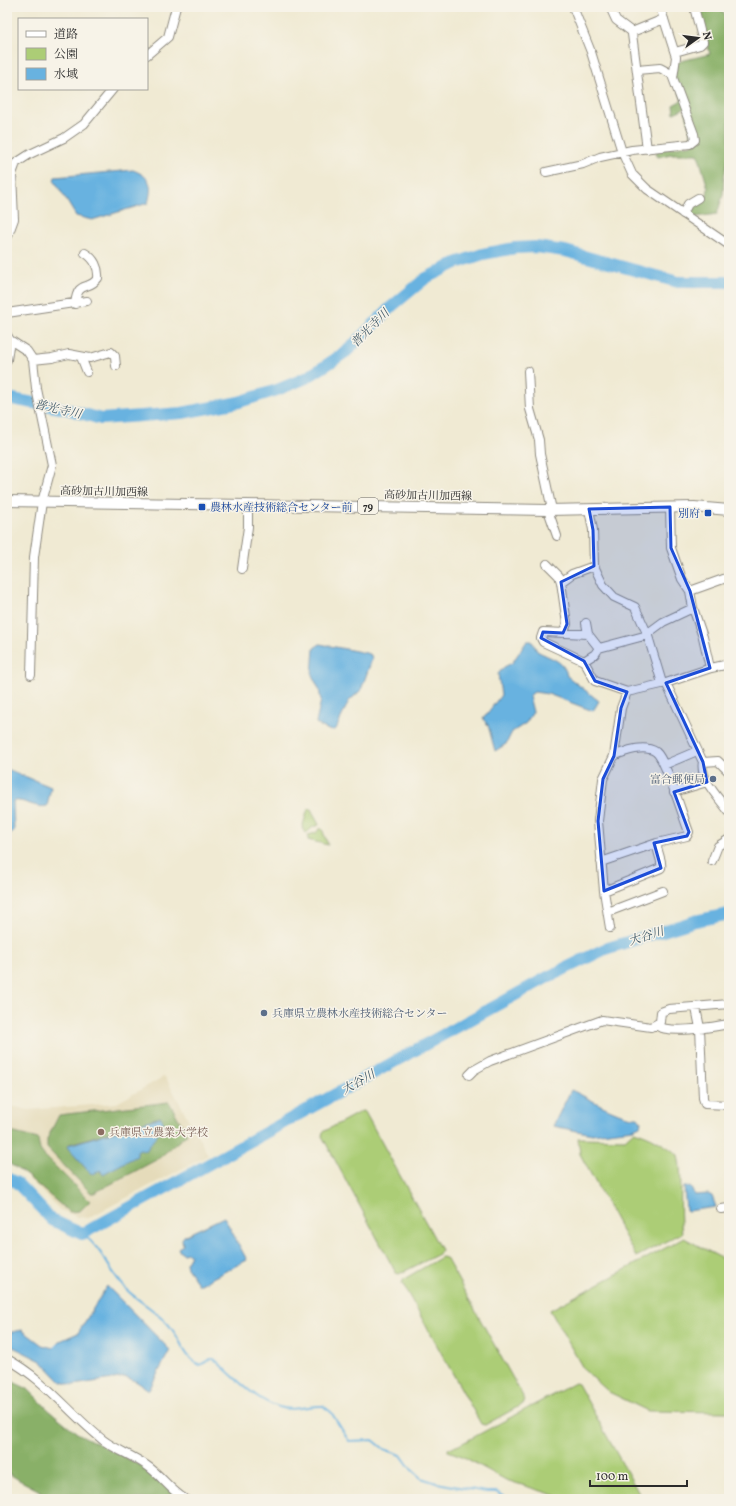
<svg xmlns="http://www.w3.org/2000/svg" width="736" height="1506" font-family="Vollkorn,'Noto Serif JP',serif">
<rect width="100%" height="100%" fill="#f7f3e8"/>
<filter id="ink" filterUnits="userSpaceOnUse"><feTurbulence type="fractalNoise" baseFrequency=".025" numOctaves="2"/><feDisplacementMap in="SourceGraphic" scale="8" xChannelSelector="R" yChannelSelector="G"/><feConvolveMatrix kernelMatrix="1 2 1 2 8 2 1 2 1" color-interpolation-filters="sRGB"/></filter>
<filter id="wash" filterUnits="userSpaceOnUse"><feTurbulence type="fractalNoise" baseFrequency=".012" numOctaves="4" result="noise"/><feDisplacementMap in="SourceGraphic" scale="16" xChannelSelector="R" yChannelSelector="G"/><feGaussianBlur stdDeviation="0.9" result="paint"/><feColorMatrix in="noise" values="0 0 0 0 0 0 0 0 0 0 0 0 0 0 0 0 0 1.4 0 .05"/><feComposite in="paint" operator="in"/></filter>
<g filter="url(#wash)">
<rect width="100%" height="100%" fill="#f0ead3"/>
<path fill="#e5dbba" d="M 163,1077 L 166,1078 L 208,1155 L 88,1218 L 78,1217 L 60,1210 L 17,1167 L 7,1163 L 7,1105 L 28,1110 L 117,1103 Z"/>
<path fill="#accd76" stroke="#6c7c50" d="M 308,809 L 311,809 L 319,825 L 313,827 L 306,833 L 302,828 Z
M 319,829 L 322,829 L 328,845 L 308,840 L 308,835 L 316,833 Z
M 362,1111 L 365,1112 L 441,1250 L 439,1254 L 399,1274 L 396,1273 L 322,1136 L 323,1132 Z
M 634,1131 C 651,1136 664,1144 678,1155 C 684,1182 678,1206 682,1233 L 636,1257 L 580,1154 L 578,1138 L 625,1139 Z
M 684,1238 L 723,1259 L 729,1267 L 729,1412 L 648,1411 L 609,1392 L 584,1370 L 550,1310 Z
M 442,1257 L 446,1258 L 525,1400 L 523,1404 L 485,1425 L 481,1424 L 402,1283 L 404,1279 Z
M 575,1383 L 578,1384 L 642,1499 L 567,1499 L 506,1480 L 462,1456 L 448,1451 L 448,1449 L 459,1445 Z"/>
<path fill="#89b067" stroke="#5a6e49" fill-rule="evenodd" d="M 696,7 L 717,7 L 729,18 L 729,154 L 724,177 L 723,195 L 717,214 L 696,217 L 687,213 L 689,204 L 707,195 L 708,188 L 698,154 L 671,154 L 658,157 L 656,154 L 657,150 L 693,144 L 685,108 L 674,113 L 673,105 L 682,100 L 674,77 L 677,62 L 710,54 Z
M 169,1102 L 187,1134 L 158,1159 L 94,1193 L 91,1193 L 47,1148 L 47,1139 L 59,1115 ZM 160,1117 L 146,1150 L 140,1148 L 136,1151 L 136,1156 L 102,1174 L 99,1170 L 94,1173 L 89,1172 L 67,1147 L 69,1144 Z
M 7,1131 L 38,1139 L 40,1150 L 43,1154 L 90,1201 L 80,1211 L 69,1212 L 26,1175 L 7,1162 Z
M 7,1379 L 28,1389 L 50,1411 L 77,1433 L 144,1467 L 182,1499 L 52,1499 C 38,1488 21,1483 7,1472 Z"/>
<path fill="#68b2e0" stroke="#4a6e86" d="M 133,170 C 151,177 153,185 148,203 L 92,220 L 76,216 L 54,180 L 55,177 Z
M 527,641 L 532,641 L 537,651 C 549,658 565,660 567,676 L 599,701 L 593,711 L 548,694 L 534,692 L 529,696 L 533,712 L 526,723 L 512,732 L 506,744 L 495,751 L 488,725 L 483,719 L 501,695 L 498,674 L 504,667 L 512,663 Z
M 320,644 L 366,653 L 371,655 L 372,659 L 361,690 L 349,701 L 336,729 L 331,731 L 320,726 L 316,723 L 321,700 L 319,689 L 312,675 L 314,648 Z
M 7,769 L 51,787 L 47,806 C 35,809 25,799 13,801 L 14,831 L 7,836 Z
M 571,1090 C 587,1097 622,1119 638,1117 L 641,1121 L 640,1126 L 633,1129 L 592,1134 L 553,1126 Z
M 161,1117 L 164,1124 L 146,1151 L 140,1149 L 137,1151 L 137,1156 L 103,1174 L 100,1170 L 94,1174 L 90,1173 L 67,1147 L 69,1145 Z
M 684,1187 L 690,1187 L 695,1195 L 708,1194 L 712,1196 L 716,1207 L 688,1211 L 686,1210 Z
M 224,1217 L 247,1260 L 199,1285 L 187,1268 L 186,1263 L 191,1255 L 188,1253 L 183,1254 L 180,1252 L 178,1248 L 183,1245 L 182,1239 L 184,1236 Z
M 107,1286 L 170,1350 L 149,1390 L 137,1382 L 126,1377 L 73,1385 L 61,1382 L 41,1361 L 7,1344 L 7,1333 L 22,1330 L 42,1345 L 53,1348 L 60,1341 L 78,1333 Z"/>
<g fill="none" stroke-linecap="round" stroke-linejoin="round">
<path stroke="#68b2e0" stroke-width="2" d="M 82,1234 C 103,1248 110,1274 128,1291 C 143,1305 163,1314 174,1332 C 183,1345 184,1357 200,1365 L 211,1359 L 214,1359 C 233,1376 255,1400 279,1407 C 294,1412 309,1405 323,1406 L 331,1412 L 349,1441 L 373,1440 L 384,1449 L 401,1455 L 411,1469 L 421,1478 L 437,1483 L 486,1492 L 496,1492 L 509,1499"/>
<path stroke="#68b2e0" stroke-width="12" d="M 7,398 L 66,409 L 101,419 L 182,413 L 239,402 L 277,390 L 306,378 L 325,366 L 347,351 L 391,307 L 426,278 L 456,263 L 483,254 L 515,248 L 536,247 L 565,251 L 678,282 L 729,282
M 7,1178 L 17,1183 L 52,1220 L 82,1234 L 546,978 L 605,949 L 695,921 L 729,914"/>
</g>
</g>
<g filter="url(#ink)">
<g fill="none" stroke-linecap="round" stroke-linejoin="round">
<defs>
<path id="minor" d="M 573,7 L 591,52 L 622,152 L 632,174 L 647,189 L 729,245
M 610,7 L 616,20 L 632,32
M 675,52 L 700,45 L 703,42 L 694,7
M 147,55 L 168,37 L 176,7
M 637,70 L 660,68 L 673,75
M 647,149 L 632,34 L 632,32 L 664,19
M 546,172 L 583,164 L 600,157 L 632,150 L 690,144 L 695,140 L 694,134 L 673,78 L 676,57 L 660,7
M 683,214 L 688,204 L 698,198
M 7,238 L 14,219 L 12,174 L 16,163 L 30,154 L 64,138 L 84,124 L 113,89
M 75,304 C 78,279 88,292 98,278 C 99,268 94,258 85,253
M 7,313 L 87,301
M 7,335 L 10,340 L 27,351 L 33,360 L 36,388 L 52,465 L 42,502 L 34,557 L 31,675
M 81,357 L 87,372
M 7,360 L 9,346 L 12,342
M 33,360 L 52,358 L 69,354 L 90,358 L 111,352 L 115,356 L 116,366
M 528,371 L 530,409 L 539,440 L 540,454 L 552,510
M 670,507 L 671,548 L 682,579 L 690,591 L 693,608 L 703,637 L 710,668
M 589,509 L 593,530 L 594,566 L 603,585 L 614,597 L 635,607 L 647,633 L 662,683
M 548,510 L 557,536
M 547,564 L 559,576 L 561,582 L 567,624 L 563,633
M 242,569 L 248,527 L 248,505
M 561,582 L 572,574 L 594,566
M 690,591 L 729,577
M 586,623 L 588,634
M 599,648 L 588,634 L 543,632 L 541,638 L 543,642 L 584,661 L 595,681 L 627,692 L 666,683 L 711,668 L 729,664
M 584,661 L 595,654 L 599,648 L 644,636 L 663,622 L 693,608
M 666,683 L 703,762 L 718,761 L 729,772
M 703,762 C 699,779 720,799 729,812
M 664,765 L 697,751
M 674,792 L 707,782
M 712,861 L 718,846 L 729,839
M 601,862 L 657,843 L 687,836 L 689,832 C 683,817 666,760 656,752 C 645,744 625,751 614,756
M 604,891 L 661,868 C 663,859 656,852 657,843
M 608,912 L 663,891
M 610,928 L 604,891 L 598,821 L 603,779 L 614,756 L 621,708 L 627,692
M 696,1008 L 700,1028 L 703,1098 L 705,1104 L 729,1105
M 656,1025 C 669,1035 712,1027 729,1024
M 469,1075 L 474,1070 L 490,1061 L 602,1020 L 651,1027 L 660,1022 L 661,1012 L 669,1009 L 729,1004
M 721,1209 L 729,1208
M 7,1359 C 45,1379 70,1414 103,1440 C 116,1450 132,1455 146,1465 C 160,1474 170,1490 185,1499"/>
<path id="major" d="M 7,501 L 548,510 L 694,507 L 729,510"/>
</defs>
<use href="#minor" stroke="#8e8a7f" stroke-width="10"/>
<use href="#major" stroke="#8e8a7f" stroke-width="12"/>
<use href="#minor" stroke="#fff" stroke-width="8"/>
<use href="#major" stroke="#fff" stroke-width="10"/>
</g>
</g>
<path fill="#1d4ed8" fill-opacity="0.2" stroke="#1d4ed8" stroke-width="3" stroke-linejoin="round" d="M 670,507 L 671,548 L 690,591 L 710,668 L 666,683 L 703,762 L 707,782 L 674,792 L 689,832 L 687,836 L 654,843 L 661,868 L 604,891 L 598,821 L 603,779 L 614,756 L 621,708 L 627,692 L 595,681 L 584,661 L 541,638 L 543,632 L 563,633 L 567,624 L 561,582 L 594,566 L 593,530 L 589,509 Z"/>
<g fill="#1a4fb4" stroke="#f7f3e8" stroke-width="1.5">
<rect x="198" y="503" width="8" height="8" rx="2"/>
<rect x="704" y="509" width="8" height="8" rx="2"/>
</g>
<g fill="#5c6f8a" stroke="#f7f3e8" stroke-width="1.5">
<circle cx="713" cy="779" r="4"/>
<circle cx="264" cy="1013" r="4"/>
</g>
<circle fill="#8d6e63" stroke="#f7f3e8" stroke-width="1.5" cx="101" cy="1132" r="4"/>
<g text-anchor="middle" stroke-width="3" stroke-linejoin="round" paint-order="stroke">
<rect fill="#f7f3e8" stroke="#686764" stroke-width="1" x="358" y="498" width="20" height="16" rx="3"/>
<g font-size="10" font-weight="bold" fill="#2b2b2b">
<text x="368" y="510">79</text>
</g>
<g font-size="11" fill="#2b2b2b" stroke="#f7f3e8">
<text transform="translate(104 491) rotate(1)" y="4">高砂加古川加西線</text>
<text transform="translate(428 495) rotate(1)" y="4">高砂加古川加西線</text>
</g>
<g font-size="11" fill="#164399" stroke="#f7f3e8" text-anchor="start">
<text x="210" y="511">農林水産技術総合センター前</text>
<text x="700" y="517" text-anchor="end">別府</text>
</g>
<g font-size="11" fill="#4e5e75" stroke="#f7f3e8" text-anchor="end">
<text x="705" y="783">富合郵便局</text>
<text x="272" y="1017" text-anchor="start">兵庫県立農林水産技術総合センター</text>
</g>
<g font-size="11" fill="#785e54" stroke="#f7f3e8" text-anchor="start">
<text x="109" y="1136">兵庫県立農業大学校</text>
</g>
<g font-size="12" font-style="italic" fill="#405a6a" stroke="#f7f3e8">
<text transform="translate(370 328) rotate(-45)" y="4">普光寺川</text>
<text transform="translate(58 409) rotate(13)" y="4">普光寺川</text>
<text transform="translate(646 936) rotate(-18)" y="4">大谷川</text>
<text transform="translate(358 1082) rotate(-29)" y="4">大谷川</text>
</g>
</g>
<rect width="736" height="1506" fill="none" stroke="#f7f3e8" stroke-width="24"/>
<rect x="18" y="18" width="130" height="72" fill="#f7f3e8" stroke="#a5a39c"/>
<rect x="26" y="31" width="20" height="6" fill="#ffffff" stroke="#a5a39c"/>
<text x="54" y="38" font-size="12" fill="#2b2b2b">道路</text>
<rect x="26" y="48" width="20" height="12" fill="#accd76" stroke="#a5a39c"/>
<text x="54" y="58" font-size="12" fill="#2b2b2b">公園</text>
<rect x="26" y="68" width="20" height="12" fill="#68b2e0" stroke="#a5a39c"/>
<text x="54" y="78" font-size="12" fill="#2b2b2b">水域</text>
<g transform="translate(698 38) rotate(76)" stroke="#f7f3e8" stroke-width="3" paint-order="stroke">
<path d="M0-3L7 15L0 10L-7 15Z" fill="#2b2b2b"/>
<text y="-6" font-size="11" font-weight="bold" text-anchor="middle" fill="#2b2b2b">N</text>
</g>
<path d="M590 1480v6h97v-6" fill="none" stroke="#2b2b2b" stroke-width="2"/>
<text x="596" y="1480" font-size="12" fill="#2b2b2b" stroke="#f7f3e8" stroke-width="3" paint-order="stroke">100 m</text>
</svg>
